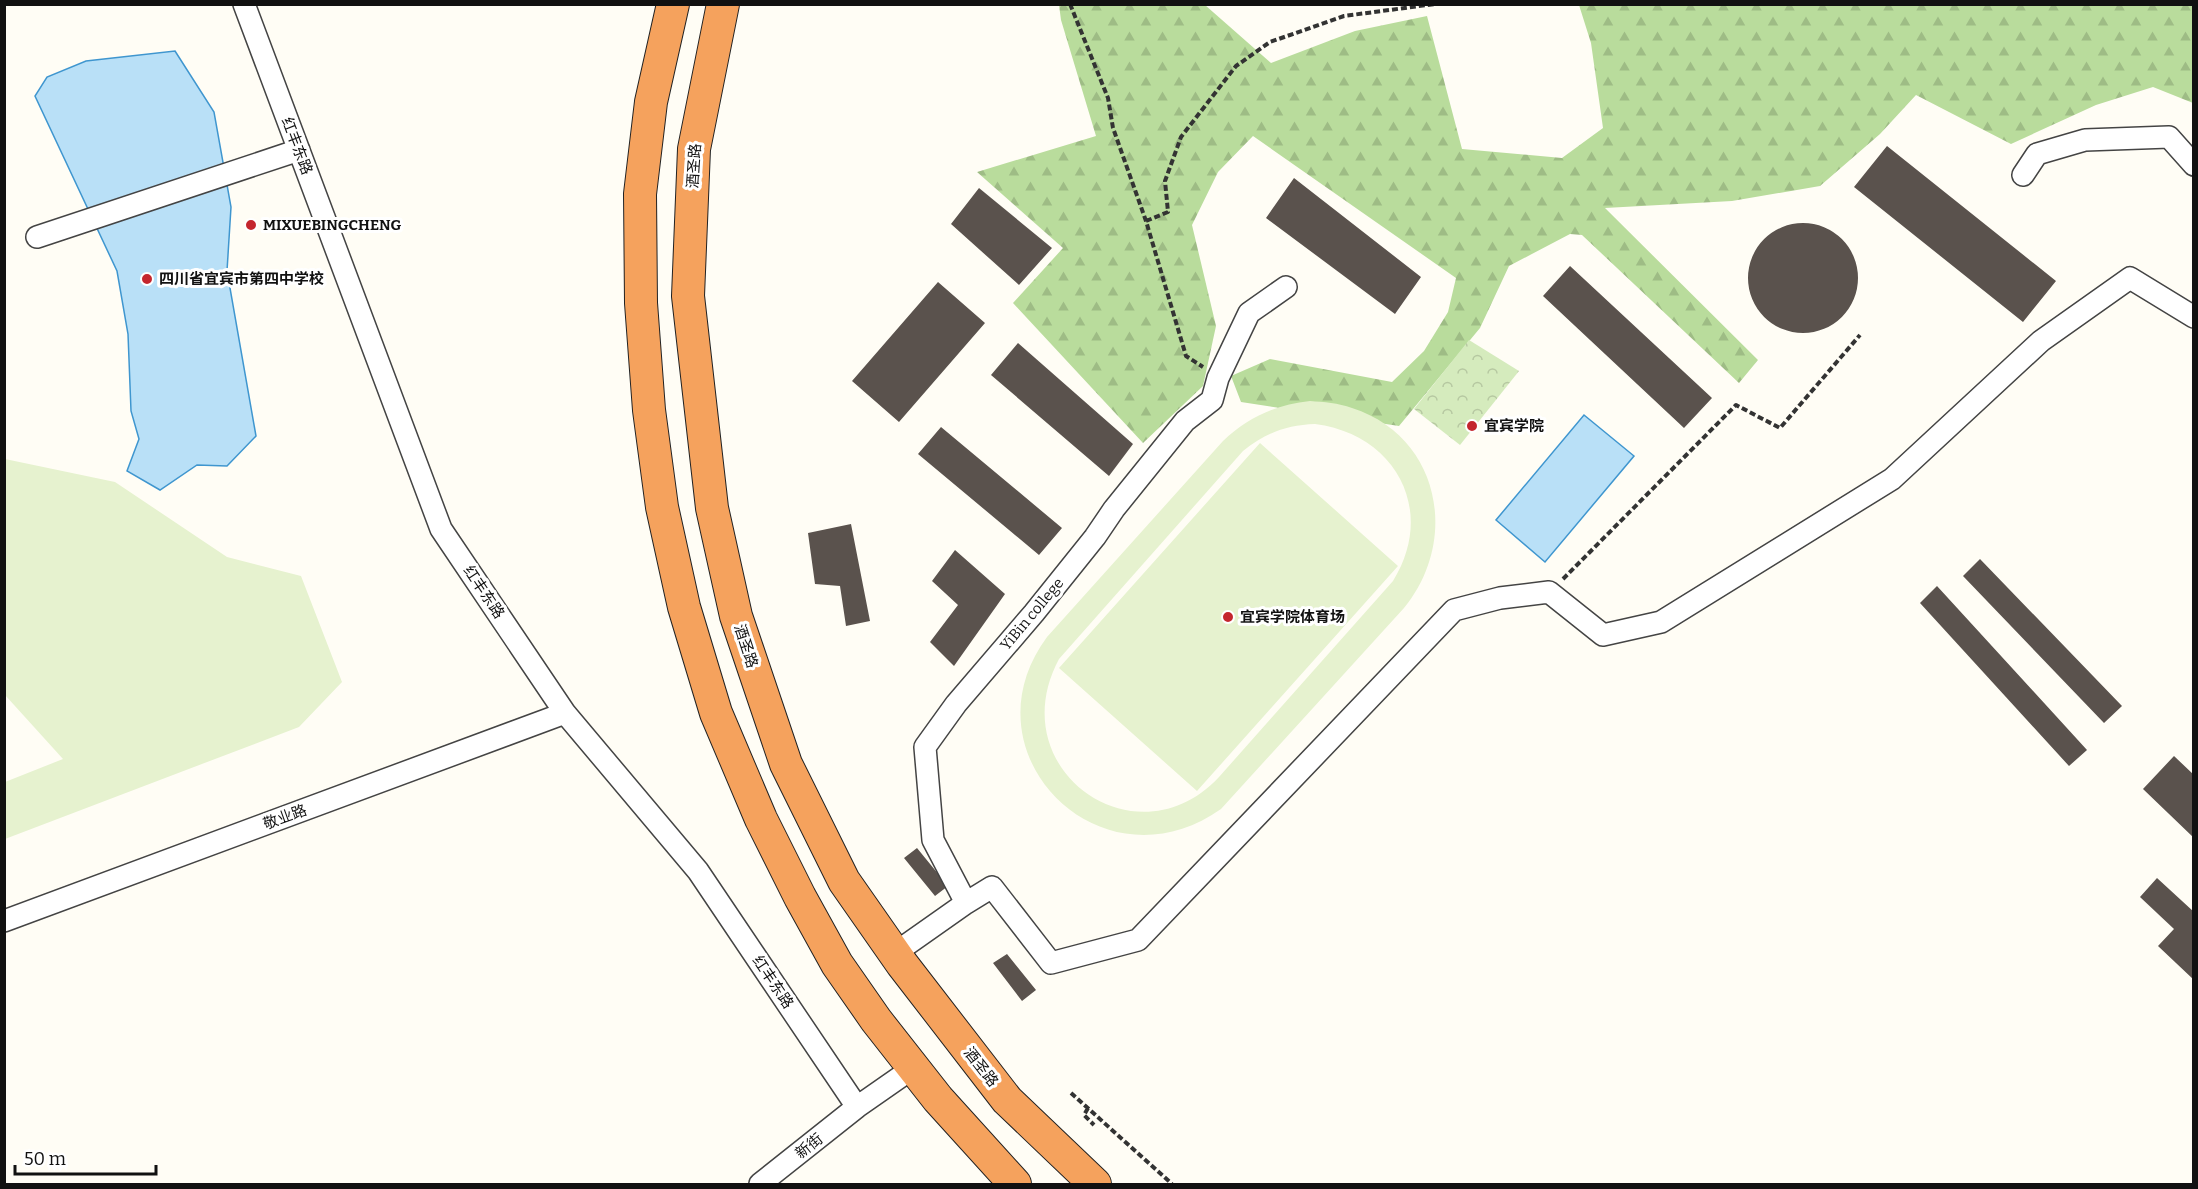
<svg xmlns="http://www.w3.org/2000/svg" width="2198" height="1189" font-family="Bitter,'Noto Sans SC',serif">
<defs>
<pattern id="forest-firs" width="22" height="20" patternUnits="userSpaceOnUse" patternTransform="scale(1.5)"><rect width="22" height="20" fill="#b9dc9c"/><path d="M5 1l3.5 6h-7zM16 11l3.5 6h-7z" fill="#9ebc85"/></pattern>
<pattern id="park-crowns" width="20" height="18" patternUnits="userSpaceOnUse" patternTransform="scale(1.5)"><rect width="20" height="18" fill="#d5ebbd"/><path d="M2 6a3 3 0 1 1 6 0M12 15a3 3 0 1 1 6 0" fill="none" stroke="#b6c8a1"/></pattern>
</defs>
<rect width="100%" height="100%" fill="#fffdf5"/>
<path fill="url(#forest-firs)" d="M 1059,5 L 1205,5 L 1271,63 L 1355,31 L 1427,16 L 1462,149 L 1562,158 L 1603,128 L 1591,43 L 1579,5 L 2193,5 L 2193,103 L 2153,87 L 2096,105 L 2011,144 L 1916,95 L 1880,134 L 1820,186 L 1732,201 L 1605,208 L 1758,360 L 1739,383 L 1582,235 L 1570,234 L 1509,266 L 1480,328 L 1399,426 L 1241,402 L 1231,376 L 1270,359 L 1392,382 L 1424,351 L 1448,312 L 1456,278 L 1253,136 L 1218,172 L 1192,225 L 1216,326 L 1203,386 L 1143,443 L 1013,303 L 1063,248 L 977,172 L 1096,136 L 1061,20 Z"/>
<path fill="url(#park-crowns)" d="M 1469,340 L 1519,371 L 1460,445 L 1414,409 Z"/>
<path fill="#e6f2cf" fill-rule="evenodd" d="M 1310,401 C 1324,402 1338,403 1352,408 C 1440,436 1460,540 1404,608 L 1221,809 C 1101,894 961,753 1047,637 L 1223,441 C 1248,417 1275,405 1310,401 ZM 1315,424 C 1395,434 1437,510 1393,581 L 1219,777 C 1136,866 1000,769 1059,659 L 1243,451 C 1265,433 1287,425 1315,424 Z
M 1260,443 L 1398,566 L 1197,791 L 1059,668 Z
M 5,459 L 115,482 L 227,557 L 301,576 L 342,682 L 299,727 L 5,839 L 5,782 L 63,759 L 5,695 Z"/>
<path fill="#b9e0f7" stroke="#3f96cf" stroke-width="1.5" d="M 175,51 L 214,112 L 231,207 L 227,271 L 256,436 L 227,466 L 197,465 L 160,490 L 127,471 L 139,439 L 131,411 L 128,334 L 117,271 L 35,96 L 47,77 L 86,61 Z
M 1584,415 L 1634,456 L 1545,562 L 1496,520 Z"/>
<path fill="#5a524d" d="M 1887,146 L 2056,281 L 2023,322 L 1854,187 Z
M 1294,178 L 1421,277 L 1395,314 L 1266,218 Z
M 979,188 L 1052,248 L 1019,285 L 951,224 Z
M1748 278a55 55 0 1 1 110 0a55 55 0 1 1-110 0Z
M 1570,266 L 1712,398 L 1684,428 L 1543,296 Z
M 938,282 L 985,323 L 899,422 L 852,381 Z
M 1018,343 L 1133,444 L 1109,476 L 991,375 Z
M 941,427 L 1062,528 L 1039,555 L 918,454 Z
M 851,524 L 870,621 L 846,626 L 840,586 L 815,584 L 808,533 Z
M 955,550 L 1005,594 L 954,666 L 930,642 L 958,605 L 932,581 Z
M 1980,559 L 2122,706 L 2104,723 L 1963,576 Z
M 1937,586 L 2087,750 L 2069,766 L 1920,603 Z
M 2174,756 L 2194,775 L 2194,838 L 2143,789 Z
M 917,848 L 948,886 L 935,896 L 904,858 Z
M 2157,878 L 2194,912 L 2194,980 L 2158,946 L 2174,929 L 2140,897 Z
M 1007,954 L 1036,990 L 1022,1001 L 993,963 Z"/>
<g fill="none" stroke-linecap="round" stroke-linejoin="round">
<defs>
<path id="minor" d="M 244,4 L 441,529 L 565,713 L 698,871 L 857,1107
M 2023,175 L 2037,154 L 2085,140 L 2169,137 L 2194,165
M 37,237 L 299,150
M 966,903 L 992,887 L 1051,963 L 1138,940 L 1454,610 L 1500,598 L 1549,592 L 1603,635 L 1661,622 L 1892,479 L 2041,341 L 2130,278 L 2194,317
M 4,921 L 565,713
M 895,953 L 966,903 L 933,840 L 925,747 L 956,704 L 1034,613 L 1095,537 L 1114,509 L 1185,421 L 1212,400 L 1218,378 L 1249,313 L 1286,287
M 760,1184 L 857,1107 L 913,1068"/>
<path id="highway" d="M 673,4 L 651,102 L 640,194 L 641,303 L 649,410 L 662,507 L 684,607 L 716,713 L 761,819 L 800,897 L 837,964 L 876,1020 L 938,1099 L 1015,1184
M 723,4 L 694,149 L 688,296 L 712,508 L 736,616 L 786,764 L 844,881 L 902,964 L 1007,1100 L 1095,1184"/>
</defs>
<use href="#minor" stroke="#444" stroke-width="24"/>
<use href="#highway" stroke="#222" stroke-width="34"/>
<path stroke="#333" stroke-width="4" stroke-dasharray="6 3" stroke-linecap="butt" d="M 1070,4 L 1108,98 L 1113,128 L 1146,221 L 1186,356 L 1203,367
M 1146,221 L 1168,212 L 1165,181 L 1181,137 L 1236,66 L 1270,42 L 1344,16 L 1435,4
M 1563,579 L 1736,405 L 1780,428 L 1860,335
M 1071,1093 L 1172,1184
M 1088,1108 L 1084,1115 L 1094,1125"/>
<use href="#minor" stroke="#fff" stroke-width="21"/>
<use href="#highway" stroke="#f5a25d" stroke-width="32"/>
</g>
<g fill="#c4262e" stroke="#fff" stroke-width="2">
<circle cx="251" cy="225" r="6"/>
<circle cx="147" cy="279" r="6"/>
<circle cx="1472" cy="426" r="6"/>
<circle cx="1228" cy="617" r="6"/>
</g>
<g text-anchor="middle" stroke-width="6" stroke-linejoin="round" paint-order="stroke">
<g font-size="15" fill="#111" stroke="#fff">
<text transform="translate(297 146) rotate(69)" y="5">红丰东路</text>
<text transform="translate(694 166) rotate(-86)" y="5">酒圣路</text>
<text transform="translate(484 592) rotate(56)" y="5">红丰东路</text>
<text transform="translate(1032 614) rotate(-50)" y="5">YiBin college</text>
<text transform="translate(746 646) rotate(72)" y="5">酒圣路</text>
<text transform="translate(285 817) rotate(-20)" y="5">敬业路</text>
<text transform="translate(773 982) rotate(56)" y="5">红丰东路</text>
<text transform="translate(981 1067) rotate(52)" y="5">酒圣路</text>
<text transform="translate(809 1146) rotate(-39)" y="5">新街</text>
</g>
<g font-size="15" font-weight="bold" fill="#111" stroke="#fff" text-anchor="start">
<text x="263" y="230">MIXUEBINGCHENG</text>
<text x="159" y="284">四川省宜宾市第四中学校</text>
<text x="1484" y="431">宜宾学院</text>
<text x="1240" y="622">宜宾学院体育场</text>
</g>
</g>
<rect width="2198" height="1189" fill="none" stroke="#111111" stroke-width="12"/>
<path d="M15 1165v9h141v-9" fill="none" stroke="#111111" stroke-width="3"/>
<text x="24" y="1165" font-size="18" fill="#111111" stroke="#ffffff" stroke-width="4.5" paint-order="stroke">50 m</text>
</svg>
